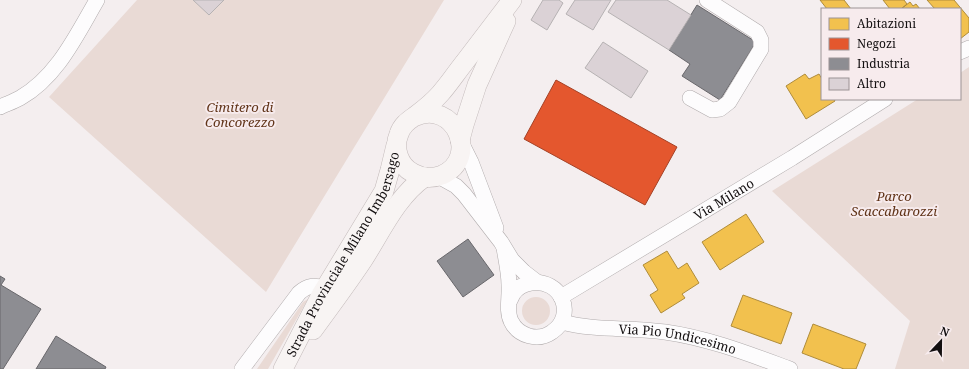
<svg xmlns="http://www.w3.org/2000/svg" width="969" height="369" font-family="'Noto Serif',serif">
<rect width="100%" height="100%" fill="#f4eeef"/>
<path fill="#e9dad5" d="M 137,0 L 444,0 L 266,292 L 49,97 Z
M 969,67 L 969,369 L 895,369 L 910,321 L 772,191 L 918,99 L 960,99 L 960,73 Z
M522 311a14 14 0 1 1 28 0a14 14 0 1 1-28 0Z
M 308,299 L 268,369 L 257,369 L 303,302 Z"/>
<path fill="#f2c14e" stroke="#af8c3b" d="M 820,0 L 844,0 L 851,9 L 827,9 Z
M 883,0 L 904,0 L 907,4 L 901,9 L 890,9 Z
M 927,0 L 954,0 L 969,18 L 969,32 L 960,39 L 960,9 L 935,9 Z
M 910,2 L 913,6 L 916,4 L 920,9 L 901,9 Z
M 805,74 L 809,79 L 819,74 L 822,79 L 822,99 L 834,99 L 835,101 L 806,119 L 786,86 Z
M 746,214 L 764,242 L 720,270 L 702,242 Z
M 667,251 L 678,269 L 687,263 L 699,283 L 682,294 L 685,298 L 661,313 L 650,295 L 658,290 L 643,265 Z
M 743,295 L 792,313 L 781,344 L 731,326 Z
M 813,324 L 866,344 L 856,369 L 844,369 L 802,353 Z"/>
<path fill="#e4572e" stroke="#a54125" d="M 556,80 L 677,147 L 645,205 L 524,139 Z"/>
<path fill="#8d8d92" stroke="#68676b" d="M 697,5 L 756,42 L 720,100 L 682,76 L 690,64 L 669,50 Z
M 468,239 L 494,275 L 463,297 L 437,261 Z
M 0,276 L 5,279 L 1,285 L 41,309 L 3,369 L 0,369 Z
M 56,336 L 106,367 L 105,369 L 36,369 Z"/>
<path fill="#dbd2d6" stroke="#b6b2b3" d="M 193,0 L 224,0 L 209,15 Z
M 543,0 L 559,0 L 563,3 L 547,30 L 531,20 Z
M 575,0 L 611,0 L 593,30 L 566,14 Z
M 616,0 L 667,0 L 691,15 L 669,50 L 608,12 Z
M 603,42 L 648,71 L 631,98 L 585,68 Z"/>
<g fill="none" stroke-linecap="round" stroke-linejoin="round">
<defs>
<g id="minor">
<path d="M 960,52 L 969,48"/>
<path d="M 690,98 L 712,110 L 720,109 L 729,102 L 761,49 L 761,40 L 757,32 L 707,0"/>
<path d="M 0,107 C 6,104 13,102 20,98 C 57,77 76,36 97,0"/>
<path d="M 460,140 L 471,162 L 496,228"/>
<path d="M 438,176 L 456,186 L 464,194 L 501,242 L 512,260 L 524,272 L 537,282"/>
<path d="M 504,248 C 506,260 509,273 509,285 C 510,296 506,311 511,321 C 518,336 538,342 552,332 C 577,315 561,278 531,283 C 524,284 517,288 513,294 C 512,296 511,299 509,302"/>
<path id="s1" d="M 561,297 L 792,158 L 885,99"/>
<path id="s2" d="M 562,322 C 595,331 630,327 665,332 C 708,338 749,354 790,369"/>
<path d="M 242,369 L 299,293 C 308,285 314,285 325,288"/>
</g>
<g id="major">
<path d="M 414,117 C 454,98 481,158 442,175 C 432,179 422,178 413,173 C 399,166 393,148 399,134 C 402,125 408,121 415,116 C 423,110 433,102 440,94 C 449,84 456,73 464,63 C 480,42 496,21 512,0"/>
<path d="M 460,140 L 464,125 L 477,85 L 506,21"/>
<path d="M 313,330 C 330,307 347,284 363,260 C 381,232 397,196 425,177"/>
<path id="s3" d="M 283,369 L 321,295 L 384,191 L 390,170 L 396,145"/>
</g>
</defs>
<use href="#minor" stroke="#b0abac" stroke-width="16"/>
<use href="#major" stroke="#c3baba" stroke-width="20"/>
<use href="#minor" stroke="#fdfcfd" stroke-width="15"/>
<use href="#major" stroke="#f8f4f3" stroke-width="19"/>
</g>
<g text-anchor="middle" stroke-width="4" stroke-linejoin="round" paint-order="stroke">
<g font-size="13" font-style="italic" fill="#603318" stroke="#f7ebed">
<text x="240" y="112">Cimitero di<tspan x="240" dy="15">Concorezzo</tspan></text>
<text x="894" y="201">Parco<tspan x="894" dy="15">Scaccabarozzi</tspan></text>
</g>
<g font-size="13" fill="#130f10" stroke="#f7ebed">
<text dy="5" stroke="none"><textPath href="#s1" startOffset="190">Via Milano</textPath></text>
<text dy="5" stroke="none"><textPath href="#s3" startOffset="130">Strada Provinciale Milano Imbersago</textPath></text>
<text dy="5" stroke="none"><textPath href="#s2" startOffset="117">Via Pio Undicesimo</textPath></text>
</g>
</g>
<rect x="821" y="8" width="140" height="92" fill="#f7ebed" stroke="#9c9395"/>
<rect x="829" y="18" width="20" height="12" fill="#f2c14e" stroke="#9c9395"/>
<text x="857" y="28" font-size="12" fill="#130f10">Abitazioni</text>
<rect x="829" y="38" width="20" height="12" fill="#e4572e" stroke="#9c9395"/>
<text x="857" y="48" font-size="12" fill="#130f10">Negozi</text>
<rect x="829" y="58" width="20" height="12" fill="#8d8d92" stroke="#9c9395"/>
<text x="857" y="68" font-size="12" fill="#130f10">Industria</text>
<rect x="829" y="78" width="20" height="12" fill="#dbd2d6" stroke="#9c9395"/>
<text x="857" y="88" font-size="12" fill="#130f10">Altro</text>
<g transform="translate(941 341) rotate(22)" stroke="#f7ebed" stroke-width="3" paint-order="stroke">
<path d="M0-3L7 15L0 10L-7 15Z" fill="#130f10"/>
<text y="-6" font-size="11" font-weight="bold" text-anchor="middle" fill="#130f10">N</text>
</g>
</svg>
